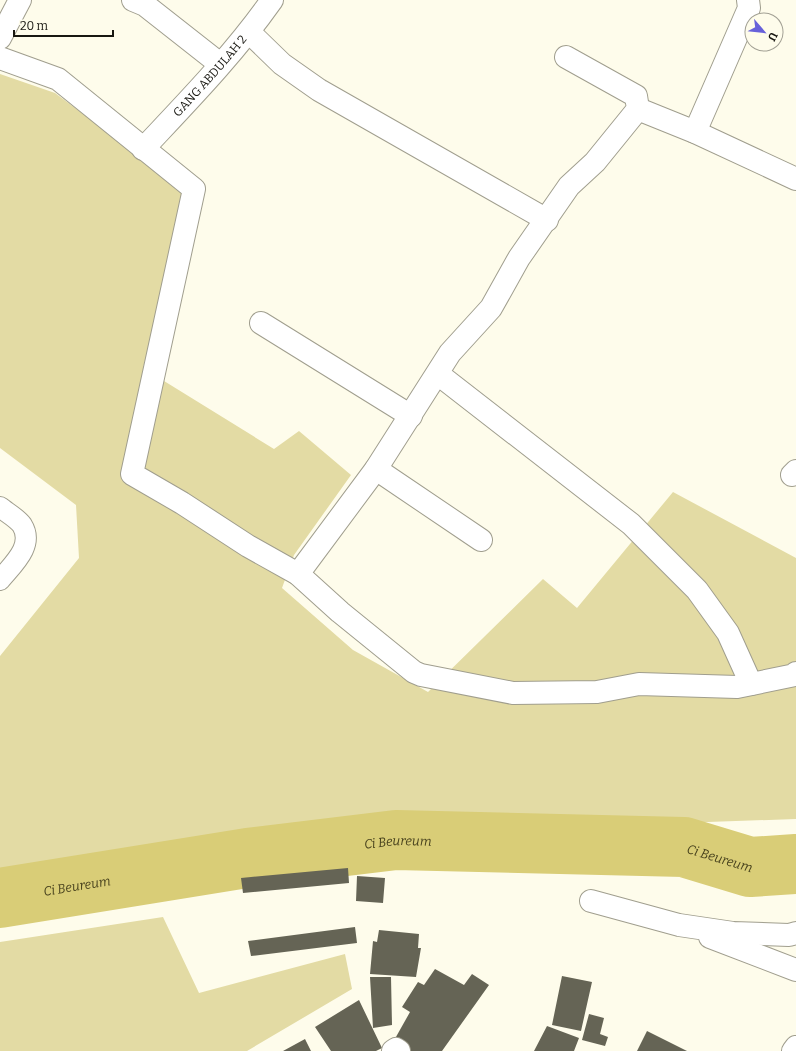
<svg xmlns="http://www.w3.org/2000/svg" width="796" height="1051" font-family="Bitter,serif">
<rect width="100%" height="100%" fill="#fefceb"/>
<path fill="#e3dba4" d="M 0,74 L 55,93 L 189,193 L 143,368 L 274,449 L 299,431 L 351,475 L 294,555 L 282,588 L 353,650 L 428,692 L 543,579 L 577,608 L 673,492 L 796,558 L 796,819 L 595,826 L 329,840 L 0,883 L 0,656 L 79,558 L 76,505 L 0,448 Z
M 163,917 L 199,993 L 345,954 L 352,989 L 247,1051 L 0,1051 L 0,942 Z"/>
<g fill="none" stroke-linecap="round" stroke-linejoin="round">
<path stroke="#d9cd77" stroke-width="60" id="s1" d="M 0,898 L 247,858 L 396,840 L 684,847 L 750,867 L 796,864"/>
</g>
<path fill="#656455" d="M 348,868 L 349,883 L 243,893 L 241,878 Z
M 357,876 L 385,878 L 383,903 L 356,901 Z
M 355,927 L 357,943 L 251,956 L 248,941 Z
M 379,930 L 419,934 L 418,948 L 421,948 L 416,977 L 370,974 L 373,941 L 377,942 Z
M 435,969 L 464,985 L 472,974 L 489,985 L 442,1051 L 403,1051 L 392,1044 L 410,1012 L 402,1007 L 418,982 L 424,985 Z
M 562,976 L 592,982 L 581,1031 L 552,1025 Z
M 370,977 L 391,977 L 392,1025 L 373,1028 Z
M 359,1000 L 382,1048 L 376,1051 L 331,1051 L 315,1027 Z
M 589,1014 L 604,1018 L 600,1034 L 608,1037 L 605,1046 L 582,1040 Z
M 547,1026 L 579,1038 L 574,1051 L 534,1051 Z
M 647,1031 L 687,1051 L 637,1051 Z
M 305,1039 L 311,1051 L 283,1051 Z"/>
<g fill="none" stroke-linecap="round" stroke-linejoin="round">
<defs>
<path id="service" d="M 0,507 C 6,512 17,518 22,525 C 35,546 12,565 0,580"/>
<g id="minor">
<path d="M 133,0 L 145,5 L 220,64"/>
<path d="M 249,32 L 282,64 L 319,90 L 547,220"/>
<path d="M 0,38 L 20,0"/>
<path d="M 0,58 L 58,79 L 194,189 L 132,474 L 182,503 L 248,546 L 298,574 L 340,612 L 414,672 L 421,675 L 513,693 L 597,692 L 639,684 L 737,687 L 795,675 L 796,673"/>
<path d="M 638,109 L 695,132 L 796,179"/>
<path d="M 695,132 L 749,8 L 748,0"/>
<path id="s2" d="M 143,149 C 188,101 234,54 272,0"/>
<path d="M 261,323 L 411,416"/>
<path d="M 438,374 L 631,524 L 697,590 L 728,633 L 751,684"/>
<path d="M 376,469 L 481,540"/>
<path d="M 792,475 L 796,471"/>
<path d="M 298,574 L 376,469 L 450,353 L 491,308 L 519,258 L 569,186 L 595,162 L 638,109 L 636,96 L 566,57"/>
<path d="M 591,901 L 679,925 L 733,933 L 789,935 L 796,933"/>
<path d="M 710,937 L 796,970"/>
<path d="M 393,1051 L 396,1049 L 399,1051"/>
<path d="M 793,1051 L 796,1047"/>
</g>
</defs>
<use href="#service" stroke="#a09e8e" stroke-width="22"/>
<use href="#minor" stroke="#a09e8e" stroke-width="24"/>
<use href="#service" stroke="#fff" stroke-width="20"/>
<use href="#minor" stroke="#fff" stroke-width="22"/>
</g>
<g text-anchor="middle" stroke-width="4" stroke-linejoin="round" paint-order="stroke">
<g font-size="12" fill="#181711" stroke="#fefceb">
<text dy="4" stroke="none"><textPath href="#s2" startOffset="99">GANG ABDULAH 2</textPath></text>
</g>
<g font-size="13" font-style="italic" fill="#49431e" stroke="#fefceb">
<text dy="5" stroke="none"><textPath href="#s1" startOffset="402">Ci Beureum</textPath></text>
<text dy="5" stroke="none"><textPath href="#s1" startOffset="726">Ci Beureum</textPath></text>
<text dy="5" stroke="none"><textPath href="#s1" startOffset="78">Ci Beureum</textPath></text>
</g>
</g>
<g transform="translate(764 32) rotate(118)"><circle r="19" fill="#fefceb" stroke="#a2a094"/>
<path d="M0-3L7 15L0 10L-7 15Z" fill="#6761da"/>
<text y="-6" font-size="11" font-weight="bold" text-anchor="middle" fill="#181711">U</text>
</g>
<path d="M14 30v6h99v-6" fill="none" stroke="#181711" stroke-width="2"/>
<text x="20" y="30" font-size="12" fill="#181711" stroke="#fefceb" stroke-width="3" paint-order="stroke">20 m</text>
</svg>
